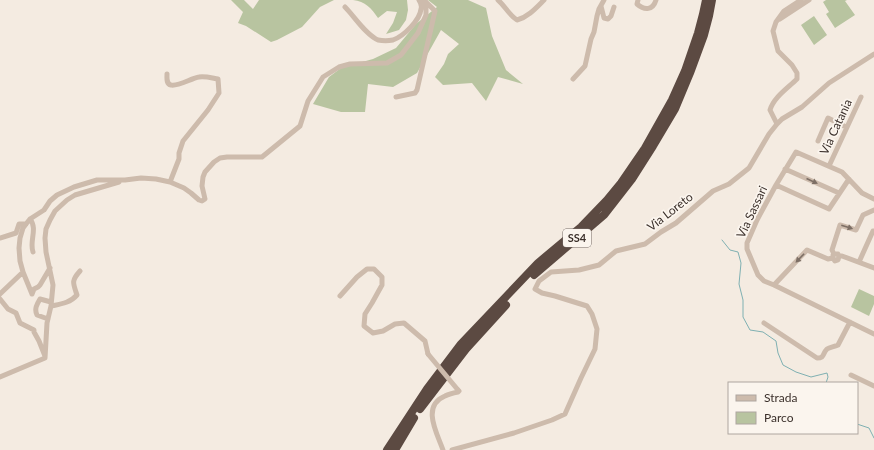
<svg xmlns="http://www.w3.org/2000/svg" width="874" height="450" font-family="Lato,sans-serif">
<rect width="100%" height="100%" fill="#f4ebe1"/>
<path fill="#b8c4a0" d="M 231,0 L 244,0 L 253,9 L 259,0 L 334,0 L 320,7 L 302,27 L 277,40 L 271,42 L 246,26 L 238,23 L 243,12 Z
M 353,0 L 407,0 L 408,10 L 406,20 L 399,30 L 386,34 L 393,23 L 397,12 L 387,11 L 378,18 C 372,9 365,1 353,0 Z
M 428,0 L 468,0 L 486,8 L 492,36 L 506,70 L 523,84 L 498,77 L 486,101 L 472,83 L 443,85 L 435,77 L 444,64 L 448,54 L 459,44 L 441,30 L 417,73 L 393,87 L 368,84 L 365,112 L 341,112 L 313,104 L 329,77 L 341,68 L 355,64 L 373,59 L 396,48 L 416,24 L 437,7 Z
M 826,0 L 847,0 L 845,1 L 855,15 L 835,28 L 826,14 L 829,12 L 823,2 Z
M 814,16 L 827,35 L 814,45 L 801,25 Z
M 859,289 L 874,296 L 874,304 L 869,316 L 851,307 Z"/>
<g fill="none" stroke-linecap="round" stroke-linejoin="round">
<path stroke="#7fb0b2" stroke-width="1" d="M 722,240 L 730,250 L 738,252 L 741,263 L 739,284 L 743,300 L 743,317 L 750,330 L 763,332 L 776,341 L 778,353 L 783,365 L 796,372 L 811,377 L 827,373 L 828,377 L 826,383
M 857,424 L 869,428 L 874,438"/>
<path stroke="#cdbbac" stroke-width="5" d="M 498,0 C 505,6 509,15 517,20 C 528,17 536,8 544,0
M 638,0 L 637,4 C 645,11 653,10 656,0
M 601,6 L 604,18 L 608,19 L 611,16 L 614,7
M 345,7 C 354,16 366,35 378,40 C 383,41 388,41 393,40 C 404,36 420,20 421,9 C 422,6 421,3 419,0
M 780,19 L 809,0
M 167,74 C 167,78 166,84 171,85 C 177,87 192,78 199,77 C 205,76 212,78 218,79 L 219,93 L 208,110 L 183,141 L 179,153 L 179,159 L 170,182
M 573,79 L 585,66 L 591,39 L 594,32 L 597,16 L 599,9 L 604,0
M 396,97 L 415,93 L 417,90 L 435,11 L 425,1
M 777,124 L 770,110 C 774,97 788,88 797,79 L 797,73 L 792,65 L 778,51 L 773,31 L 776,22 L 784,11 L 801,0
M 818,141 L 828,118 L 846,127
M 829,166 L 861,97
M 785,169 L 839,193
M 776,185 L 829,209 L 849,179
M 874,199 L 862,193 L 842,172 L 796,152 L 776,185 L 757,220 L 747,243 L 747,249 L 758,275 L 764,281 L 774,285 L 874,334
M 30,219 C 38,229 29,241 33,252
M 0,238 L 16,233 L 19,224 L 26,224
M 834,254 L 832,250 L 840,225 L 856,230 L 863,215 L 874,210
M 839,256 L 842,256 L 874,268
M 859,262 L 873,231 L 874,231
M 23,272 L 32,294
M 774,285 L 807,250 L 828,259 L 833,258 L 835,261 L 838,260 L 839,256 L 838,254 L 835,254 L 833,255 L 833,258
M 0,294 L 23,272 L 20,261 L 19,248 L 20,238 L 23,228 L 26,224 L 30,219 L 44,210 L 50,201 L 57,195 L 74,187 L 97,180 L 125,180 L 141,178 L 156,179 L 170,182 L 184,188 L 191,193 L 199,200 L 202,201 L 205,199 L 202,186 L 203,177 L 205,172 L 214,162 L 220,158 L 227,157 L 262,157 L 300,126 L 308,101 L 323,77 L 339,67 L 350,64 L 387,63 L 401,55 L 418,33 L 426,15 L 426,9 L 425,1 L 424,0
M 32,294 L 34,289 L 38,287 L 40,285 L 50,268
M 340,296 L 357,277 L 367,269 L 374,269 L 382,277 L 382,285 L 372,303 L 365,314 L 364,326 L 373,333 L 383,331 L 395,324 L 404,323 L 425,341 L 428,354
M 0,299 L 8,309 L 16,313 L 20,323 L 34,330 L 34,332 L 39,341 L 45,356
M 51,306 C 61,304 70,303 77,295 C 73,283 71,281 80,271
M 48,319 L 37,315 C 34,309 37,304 40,299 L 51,302
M 764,323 L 817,358 C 825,358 822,354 827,349 C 830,347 834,347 838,345 L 850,322
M 851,375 L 874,386
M 0,377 L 45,358 L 47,323 L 51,306 L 53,285 L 46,252 L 45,238 L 46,229 L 50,220 L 55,211 L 67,200 L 75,195 L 119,182
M 443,450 C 437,433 421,406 445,396 C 449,394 453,393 458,392 L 459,391 L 458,390
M 452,450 L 514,433 L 552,420 L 565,414 L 581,378 L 595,349 L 597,329 L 592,314 L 587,306 L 555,296 L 542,293 L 535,289 L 539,281 L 551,272 L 579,270 L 599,265 L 616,251 L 645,244 L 661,232 L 676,223 L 713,191 L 729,184 L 749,168 L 769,134 L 777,124 L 782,119 L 802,107 L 829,83 L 874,54"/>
<path stroke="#5c4a42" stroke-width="8" d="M 534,275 L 604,215 L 632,179 L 653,146 L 675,109 L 690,73 L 704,35 L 709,16 L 712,0
M 420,409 L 466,349 L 506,305
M 387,450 L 427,389 L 461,344 L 538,263 L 581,227 L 607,200 L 621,183 L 645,148 L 672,100 L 685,71 L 698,33 L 703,14 L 706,0
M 395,450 L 414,418"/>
<path stroke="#cdbbac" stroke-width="5" d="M 428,354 L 458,390"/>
</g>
<defs><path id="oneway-solid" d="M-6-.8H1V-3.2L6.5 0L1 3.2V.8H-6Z"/></defs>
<g fill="#7d6f65">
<use href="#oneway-solid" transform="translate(812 181) rotate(24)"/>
<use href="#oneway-solid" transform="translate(847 227) rotate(18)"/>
<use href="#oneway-solid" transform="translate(800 258) rotate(134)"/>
</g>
<g text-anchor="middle" stroke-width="3.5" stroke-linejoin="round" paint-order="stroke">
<rect fill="#fbf5ee" stroke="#756b66" stroke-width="1" x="563" y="229" width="28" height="18" rx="3"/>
<g font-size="11" font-weight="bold" fill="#3b302b">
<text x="577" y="242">SS4</text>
</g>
<g font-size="12" fill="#3b302b" stroke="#fbf5ee">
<text transform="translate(836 127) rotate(-65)" y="4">Via Catania</text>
<text transform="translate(670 212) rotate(-38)" y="4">Via Loreto</text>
<text transform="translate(752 212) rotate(-65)" y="4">Via Sassari</text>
</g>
</g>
<rect x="728" y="382" width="130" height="52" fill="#fbf5ee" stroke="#aea6a0"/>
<rect x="736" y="395" width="20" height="6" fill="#cdbbac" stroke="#aea6a0"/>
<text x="764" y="402" font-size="12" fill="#3b302b">Strada</text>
<rect x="736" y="412" width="20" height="12" fill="#b8c4a0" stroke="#aea6a0"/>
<text x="764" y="422" font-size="12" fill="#3b302b">Parco</text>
</svg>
